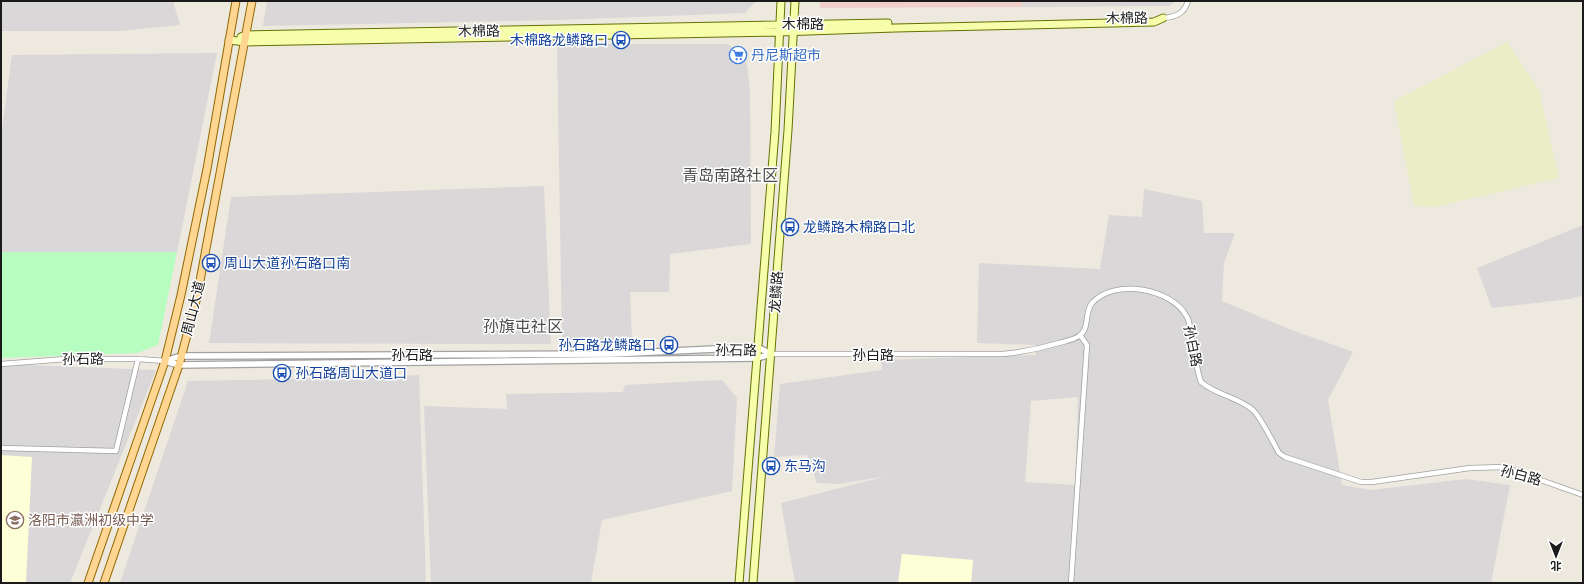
<svg xmlns="http://www.w3.org/2000/svg" width="1584" height="584" font-family="'Sofia Sans Condensed','Noto Sans SC',sans-serif">
<rect width="100%" height="100%" fill="#ede9df"/>
<path fill="#d9d7d7" fill-rule="evenodd" d="M 1,1 L 173,1 L 180,25 L 120,31 L 1,31 Z
M 267,1 L 756,1 L 745,13 L 557,20 L 263,26 Z
M 1022,1 L 1175,1 L 1170,6 L 1022,7 Z
M 557,44 L 727,44 L 741,52 L 747,65 L 750,89 L 751,244 L 670,254 L 669,292 L 630,292 L 632,340 L 562,342 Z
M 217,53 L 177,252 L 1,252 L 1,136 L 12,55 Z
M 544,186 L 551,344 L 209,343 L 231,197 Z
M 1144,189 L 1202,201 L 1204,233 L 1235,233 L 1224,263 L 1222,301 L 1289,329 L 1353,352 L 1328,400 L 1342,485 L 1371,490 L 1466,479 L 1510,485 L 1491,583 L 1069,583 L 1069,576 L 1068,583 L 971,583 L 973,560 L 902,554 L 898,583 L 795,583 L 781,503 L 887,476 L 839,484 L 817,483 L 807,455 L 774,457 L 780,384 L 882,370 L 881,360 L 1035,355 L 1036,345 L 977,343 L 979,263 L 1100,269 L 1109,215 L 1142,217 ZM 1078,397 L 1075,485 L 1025,482 L 1031,401 Z
M 1583,225 L 1583,295 L 1570,299 L 1492,308 L 1477,268 Z
M 1,364 L 156,370 L 70,583 L 1,583 Z
M 419,375 L 426,583 L 120,583 L 188,381 L 354,378 Z
M 722,380 L 737,398 L 732,491 L 602,520 L 591,583 L 431,583 L 424,406 L 507,409 L 506,394 L 623,392 L 625,385 Z"/>
<path fill="#f0cfcb" d="M 820,1 L 1022,1 L 1022,7 L 820,8 Z"/>
<path fill="#fdffd6" d="M 1,455 L 32,457 L 26,583 L 1,583 Z
M 902,554 L 973,560 L 971,583 L 898,583 Z"/>
<path fill="#e9eec7" d="M 1507,42 L 1539,90 L 1559,178 L 1435,207 L 1414,206 L 1394,101 Z"/>
<path fill="#b6fdbf" d="M 1,252 L 177,252 L 158,345 L 137,353 L 1,358 Z"/>
<g fill="none" stroke-linecap="round" stroke-linejoin="round">
<defs>
<path id="minor" d="M 1163,18 C 1176,17 1184,14 1188,1
M 771,354 L 1003,354 C 1024,352 1039,349 1059,343 C 1066,341 1073,340 1079,336 C 1090,329 1084,313 1092,303 C 1114,278 1172,288 1187,317 C 1190,322 1190,329 1191,335 C 1194,350 1196,367 1201,382 C 1216,395 1238,397 1253,410 C 1261,418 1273,442 1279,453 L 1285,457 L 1361,482 L 1372,482 L 1470,468 L 1504,467 L 1583,495
M 1,364 L 66,359 L 138,359 L 165,361
M 1,448 L 116,451 L 138,359
M 1071,583 L 1087,345 L 1080,335"/>
<path id="tertiary" d="M 165,361 L 181,356 L 610,354 L 757,347 L 771,354
M 165,361 L 179,365 L 757,358 L 771,354"/>
<path id="secondary" d="M 241,37 L 246,35 L 888,23
M 229,40 L 245,42 L 780,32 L 895,28 L 1154,22 L 1163,18
M 739,583 L 775,132 L 781,1
M 753,583 L 788,130 L 795,1"/>
<path id="primary" d="M 88,583 L 165,361 L 181,295 L 207,169 L 236,1
M 104,583 L 179,365 L 197,297 L 252,1"/>
</defs>
<use href="#minor" stroke="#a1a1a1" stroke-width="6"/>
<use href="#tertiary" stroke="#a1a1a1" stroke-width="8"/>
<use href="#secondary" stroke="#617300" stroke-width="9"/>
<use href="#primary" stroke="#916800" stroke-width="9"/>
<use href="#minor" stroke="#fff" stroke-width="4.5"/>
<use href="#tertiary" stroke="#fff" stroke-width="5.5"/>
<use href="#secondary" stroke="#f6feac" stroke-width="7"/>
<use href="#primary" stroke="#ffd592" stroke-width="7"/>
</g>
<defs>
<symbol id="bus-ring" viewBox="-11 -11 22 22"><circle r="9.5" fill="#fff" stroke="#1a4fb4" stroke-width="1.5"/><path d="M-5-6H5V4H4V6H2V4H-2V6H-4V4H-5ZM-3.5-4V0h7V-4ZM-3.5 1.2v1.5H-2V1.2ZM2 1.2v1.5H3.5V1.2Z" fill="#1a4fb4"/></symbol>
<symbol id="supermarket-ring" viewBox="-11 -11 22 22"><circle r="9.5" fill="#fff" stroke="#3f7fe0" stroke-width="1.5"/><path d="M-6-5.5h2.5l.6 2H6L4.5 2H-2.5L-4.4-4H-6ZM-1.5 3.2a1.3 1.3 0 1 0 .1 0ZM3 3.2a1.3 1.3 0 1 0 .1 0Z" fill="#3f7fe0"/></symbol>
<symbol id="school-ring" viewBox="-11 -11 22 22"><circle r="9.5" fill="#fff" stroke="#8d6e63" stroke-width="1.5"/><path d="M0-5L7-2L0 1L-7-2ZM-4 1L0 2.5L4 1V4Q0 6-4 4Z" fill="#8d6e63"/></symbol>
</defs>
<g fill-rule="evenodd">
<use href="#bus-ring" x="611" y="30" width="20" height="20"/>
<use href="#supermarket-ring" x="728" y="45" width="20" height="20"/>
<use href="#bus-ring" x="780" y="217" width="20" height="20"/>
<use href="#bus-ring" x="201" y="253" width="20" height="20"/>
<use href="#bus-ring" x="659" y="335" width="20" height="20"/>
<use href="#bus-ring" x="272" y="363" width="20" height="20"/>
<use href="#bus-ring" x="761" y="456" width="20" height="20"/>
<use href="#school-ring" x="5" y="510" width="20" height="20"/>
</g>
<g text-anchor="middle" stroke-width="3" stroke-linejoin="round" paint-order="stroke">
<g font-size="14" fill="#1a1a1a" stroke="#fff">
<text transform="translate(1127 18) rotate(-1)" y="5">木棉路</text>
<text x="803" y="29">木棉路</text>
<text transform="translate(479 31) rotate(-1)" y="5">木棉路</text>
<text transform="translate(776 292) rotate(-86)" y="5">龙鳞路</text>
<text transform="translate(193 308) rotate(-76)" y="5">周山大道</text>
<text transform="translate(1193 346) rotate(79)" y="5">孙白路</text>
<text transform="translate(736 350) rotate(1)" y="5">孙石路</text>
<text x="412" y="360">孙石路</text>
<text x="873" y="360">孙白路</text>
<text transform="translate(83 359) rotate(-1)" y="5">孙石路</text>
<text transform="translate(1521 475) rotate(15)" y="5">孙白路</text>
</g>
<g font-size="14" fill="#164399" stroke="#fff" text-anchor="start">
<text x="608" y="45" text-anchor="end">木棉路龙鳞路口</text>
<text x="803" y="232">龙鳞路木棉路口北</text>
<text x="224" y="268">周山大道孙石路口南</text>
<text x="656" y="350" text-anchor="end">孙石路龙鳞路口</text>
<text x="295" y="378">孙石路周山大道口</text>
<text x="784" y="471">东马沟</text>
</g>
<g font-size="14" fill="#366cbe" stroke="#fff" text-anchor="start">
<text x="751" y="60">丹尼斯超市</text>
</g>
<g font-size="14" fill="#785e54" stroke="#fff" text-anchor="start">
<text x="28" y="525">洛阳市瀛洲初级中学</text>
</g>
<g font-size="16" fill="#4d4d4d" stroke="#fff">
<text x="730" y="181">青岛南路社区</text>
<text x="523" y="332">孙旗屯社区</text>
</g>
</g>
<rect width="1584" height="584" fill="none" stroke="#1a1a1a" stroke-width="4"/>
<g transform="translate(1556 556) rotate(180)" stroke="#ffffff" stroke-width="3" paint-order="stroke">
<path d="M0-3L7 15L0 10L-7 15Z" fill="#1a1a1a"/>
<text y="-6" font-size="11" font-weight="bold" text-anchor="middle" fill="#1a1a1a">北</text>
</g>
</svg>
